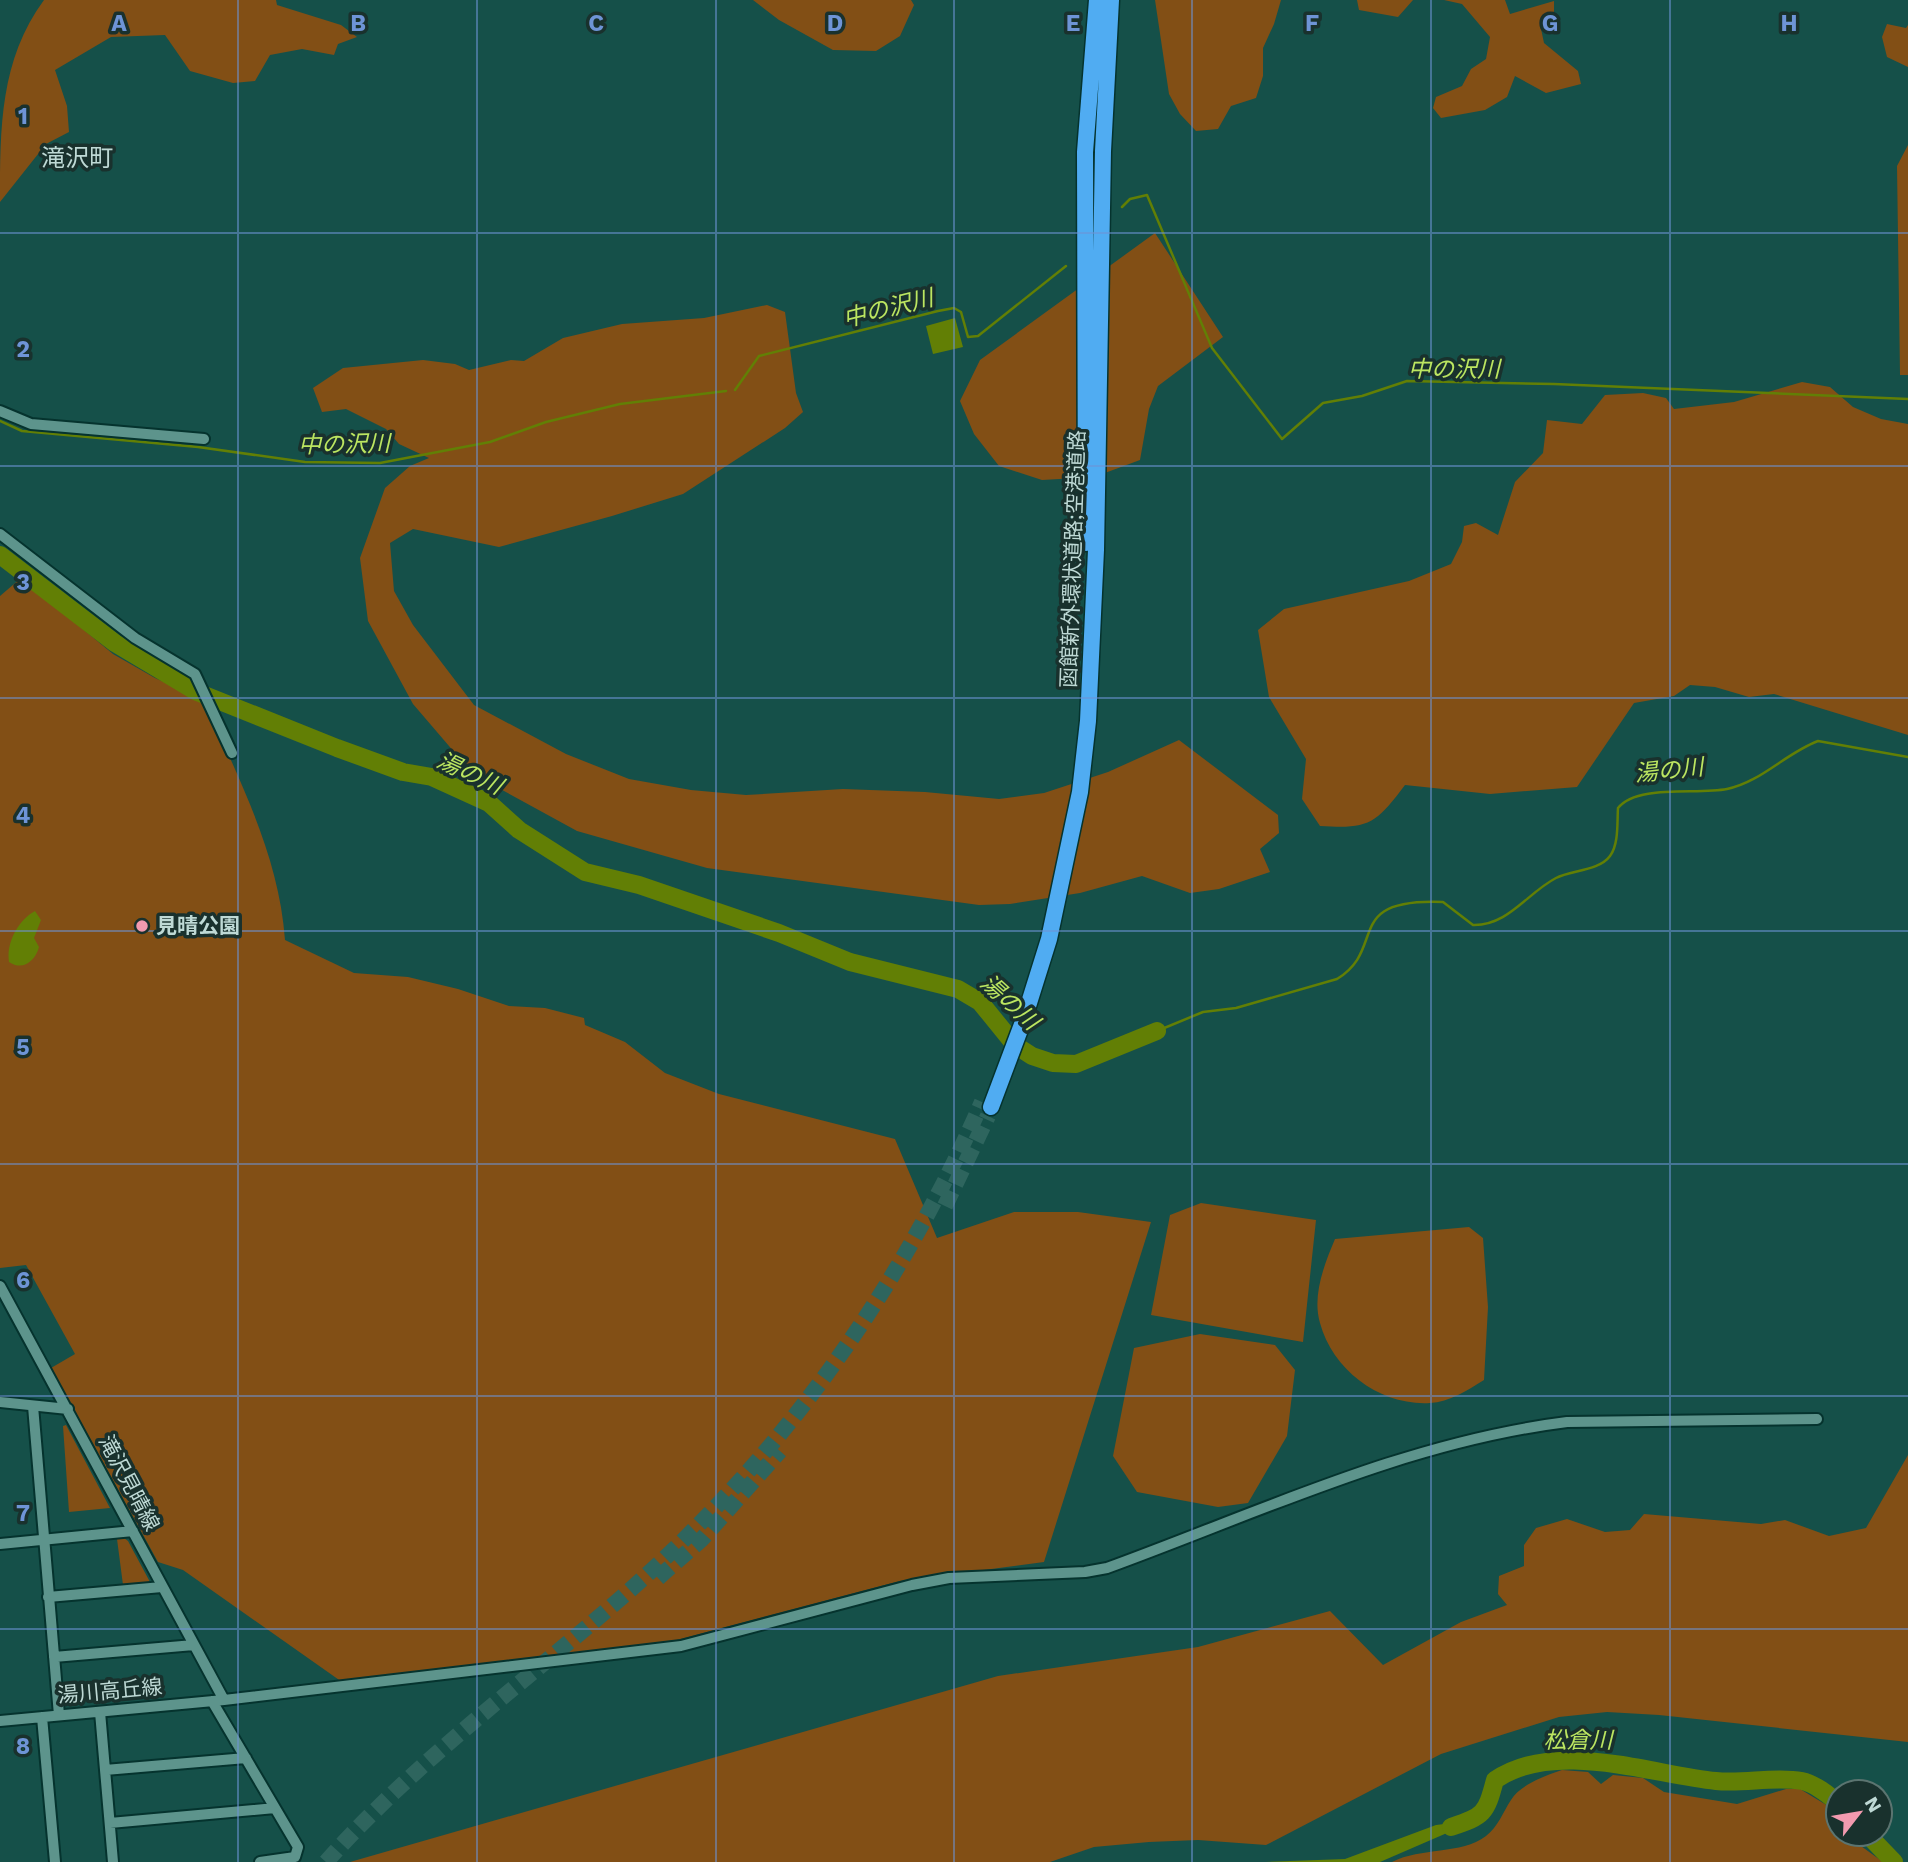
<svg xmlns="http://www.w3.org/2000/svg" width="1908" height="1862" font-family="'Work Sans','Noto Sans JP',sans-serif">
<rect width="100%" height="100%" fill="#155049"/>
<path fill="#824f15" d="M 44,0 L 276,0 L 277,5 L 341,25 L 357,37 L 338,44 L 334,55 L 302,49 L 270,55 L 255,81 L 233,83 L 190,71 L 165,35 L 111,37 L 55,70 L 67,106 L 69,132 L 46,144 L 0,202 C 0,127 0,60 44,0 Z
M 753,0 L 911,0 L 914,5 L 900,36 L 876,51 L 833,50 L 779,20 Z
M 1155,0 L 1281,0 L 1274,24 L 1263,48 L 1263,76 L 1256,98 L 1231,106 L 1218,129 L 1196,131 L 1180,114 L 1169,94 Z
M 1357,0 L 1413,0 L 1398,17 L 1359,10 Z
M 1444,0 L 1505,0 L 1510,14 L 1554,1 L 1554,15 L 1540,24 L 1544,43 L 1578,71 L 1581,84 L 1546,93 L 1515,76 L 1507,97 L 1485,110 L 1441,118 L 1433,108 L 1436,97 L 1462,86 L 1471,69 L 1486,59 L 1490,37 L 1462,4 Z
M 1887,24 L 1906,28 L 1908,25 L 1908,67 L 1887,57 L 1882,37 Z
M 1908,145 L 1908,375 L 1900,375 L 1897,166 Z
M 1155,233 L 1223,337 L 1158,386 L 1149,409 L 1140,460 L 1094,477 L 1042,480 L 999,466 L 974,434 L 960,401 L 980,360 Z
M 767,305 L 785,312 L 796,393 L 803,412 L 785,428 L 683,494 L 612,516 L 499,547 L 413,529 L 390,543 L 394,591 L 413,625 L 474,705 L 566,754 L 629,779 L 691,790 L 746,795 L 843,789 L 925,792 L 999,799 L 1044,793 L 1108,772 L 1179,740 L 1278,815 L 1279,833 L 1260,849 L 1270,872 L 1219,889 L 1190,893 L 1142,876 L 1080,893 L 1010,904 L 979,905 L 707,868 L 577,831 L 473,774 L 413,704 L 368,621 L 360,558 L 385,488 L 410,466 L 429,458 L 399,444 L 386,429 L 346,409 L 322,412 L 313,388 L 343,368 L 423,360 L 455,364 L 469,370 L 511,360 L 524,361 L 563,338 L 622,324 L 704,318 Z
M 1802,382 L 1830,387 L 1853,407 L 1881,419 L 1908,424 L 1908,735 L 1774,694 L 1749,697 L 1715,687 L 1690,685 L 1674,696 L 1634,703 L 1577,787 L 1490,794 L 1405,785 C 1375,825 1368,829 1320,826 L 1302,799 L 1306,759 L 1269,697 L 1258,630 L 1284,609 L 1409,581 L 1451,564 L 1462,542 L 1464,526 L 1476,523 L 1498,535 L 1515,482 L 1543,453 L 1547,420 L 1582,424 L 1605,395 L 1643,393 L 1666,398 L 1674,409 L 1734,402 Z
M 21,578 L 113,654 L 155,678 L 204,700 C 238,778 279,854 285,940 L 354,973 L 408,977 L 458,989 L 509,1006 L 545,1008 L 584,1018 L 585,1025 L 625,1042 L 665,1073 L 719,1094 L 895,1139 L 937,1238 L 1014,1212 L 1078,1212 L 1151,1222 L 1044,1562 L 900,1581 L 677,1640 L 342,1682 L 183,1570 L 158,1562 L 51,1368 L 75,1354 L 26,1265 L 0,1268 L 0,596 Z
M 1201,1203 L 1316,1220 L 1303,1342 L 1151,1315 L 1170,1215 Z
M 1469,1227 L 1483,1238 L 1488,1307 L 1484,1380 C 1468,1390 1449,1402 1430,1403 C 1381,1406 1333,1371 1320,1323 C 1312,1296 1324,1265 1335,1239 Z
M 1200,1334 L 1275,1345 L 1295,1370 L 1287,1436 L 1248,1503 L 1218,1507 L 1137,1492 L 1113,1456 L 1134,1348 Z
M 66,1425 L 110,1508 L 69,1512 L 63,1426 Z
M 1908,1455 L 1908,1742 L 1659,1715 L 1607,1712 L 1559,1717 L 1441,1754 L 1266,1845 L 1198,1840 L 1149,1842 L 1094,1847 L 1050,1862 L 350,1862 L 998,1676 L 1198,1647 L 1330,1611 L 1383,1665 L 1461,1622 L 1507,1605 L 1498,1594 L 1499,1576 L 1524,1566 L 1524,1545 L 1536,1528 L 1567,1519 L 1605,1532 L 1630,1530 L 1644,1514 L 1761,1524 L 1785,1520 L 1829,1536 L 1866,1528 Z
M 124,1538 L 128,1541 L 150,1582 L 123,1585 L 117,1539 Z
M 1562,1770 L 1588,1772 L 1601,1784 L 1613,1775 L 1643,1778 L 1664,1792 L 1737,1804 L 1786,1789 L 1800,1789 L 1833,1809 L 1838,1816 L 1838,1834 L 1850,1834 L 1854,1841 L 1883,1862 L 1392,1862 C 1421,1847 1461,1855 1486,1836 C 1498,1827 1503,1812 1511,1800 C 1520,1785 1546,1775 1562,1770 Z"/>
<path fill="#627f05" d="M 955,318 L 963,347 L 933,354 L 926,326 Z
M 35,911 L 41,920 L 34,938 L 39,947 C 35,962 22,971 9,962 C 6,943 18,920 35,911 Z
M 1477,1820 L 1380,1862 L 1265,1862 L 1345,1859 L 1436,1825 Z"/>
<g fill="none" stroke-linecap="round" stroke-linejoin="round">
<path stroke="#627f05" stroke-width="2.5" d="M 1122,207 L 1130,199 L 1147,195 L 1212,348 L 1282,439 L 1323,403 L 1362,396 L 1407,381 L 1554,384 L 1908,399
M 735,390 L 759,356 L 938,311 L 954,308 L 961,312 L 968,337 L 978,336 L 1066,266
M 0,421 L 22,431 L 198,447 L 305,462 L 380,463 L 490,442 L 546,422 L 620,404 L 726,391
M 1157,1031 L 1203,1012 L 1236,1008 L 1337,979 C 1388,948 1341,898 1443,902 L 1473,925 C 1508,926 1527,893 1556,878 C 1571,870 1599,871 1610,856 C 1619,844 1617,822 1618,808 C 1637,784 1697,795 1727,789 C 1761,782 1786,753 1818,741 L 1908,757"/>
<path stroke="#627f05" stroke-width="18" d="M 0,555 L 115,643 L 197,692 L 337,748 L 403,772 L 432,777 L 489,803 L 519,830 L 585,872 L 639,885 L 779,933 L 850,962 L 958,989 L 980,1002 L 1015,1045 L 1032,1056 L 1053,1063 L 1076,1064 L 1157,1031
M 1451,1827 C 1484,1816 1486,1814 1495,1780 C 1555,1739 1649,1774 1716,1781 C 1744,1784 1774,1776 1802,1781 C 1813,1783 1830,1795 1838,1804
M 1867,1834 L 1894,1862"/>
<path stroke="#2e655e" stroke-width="16" stroke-dasharray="16 8" stroke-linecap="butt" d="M 945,1206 L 988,1116
M 658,1578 L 702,1539 L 780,1451
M 326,1862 C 415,1762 521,1685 621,1598 C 778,1461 899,1293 982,1102"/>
<defs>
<path id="minor" d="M 0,411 L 31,424 L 204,439
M 0,534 L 135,638 L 195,674 L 232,753
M 0,1286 L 224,1700
M 0,1402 L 68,1409
M 33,1406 L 59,1715
M 0,1544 L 133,1531
M 48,1597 L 162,1587
M 54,1657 L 194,1645
M 212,1701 L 298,1847 L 295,1857 L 260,1862
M 100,1712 L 113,1862
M 42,1717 L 55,1862
M 0,1721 L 224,1700 L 681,1646 L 912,1585 L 949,1578 L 1085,1572 L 1107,1568 C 1258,1513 1406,1442 1567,1422 L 1817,1419
M 105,1770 L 246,1758
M 110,1823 L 275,1808"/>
<path id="highway" d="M 1086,543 L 1085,152 L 1097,0
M 991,1107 L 1024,1019 L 1049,939 L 1080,792 L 1088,721 L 1096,550 L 1103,151 L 1111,0"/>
</defs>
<use href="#minor" stroke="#05332e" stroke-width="14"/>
<use href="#highway" stroke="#05332e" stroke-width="19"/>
<use href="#minor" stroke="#5d948c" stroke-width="10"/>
<use href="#highway" stroke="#50acf2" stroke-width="16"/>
</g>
<path fill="none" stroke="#6e94d6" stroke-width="2" stroke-opacity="0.55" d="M 238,0 L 238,1862M 477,0 L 477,1862M 716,0 L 716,1862M 954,0 L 954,1862M 1192,0 L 1192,1862M 1431,0 L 1431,1862M 1670,0 L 1670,1862M 0,233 L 1908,233M 0,466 L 1908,466M 0,698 L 1908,698M 0,931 L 1908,931M 0,1164 L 1908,1164M 0,1396 L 1908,1396M 0,1629 L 1908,1629"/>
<circle fill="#f29aaf" stroke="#19312d" stroke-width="2.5" cx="142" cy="926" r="7"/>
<g text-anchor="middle" stroke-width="7" stroke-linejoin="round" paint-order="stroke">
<g font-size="21" fill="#bed9d5" stroke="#19312d">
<text transform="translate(1073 559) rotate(-88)" y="7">函館新外環状道路;空港道路</text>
<text transform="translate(129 1483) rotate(62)" y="7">滝沢見晴線</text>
<text transform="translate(110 1691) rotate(-5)" y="7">湯川高丘線</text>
</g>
<g font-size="21" font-weight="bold" fill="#bed9d5" stroke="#19312d" text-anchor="start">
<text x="156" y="933">見晴公園</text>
</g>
<g font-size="23" font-style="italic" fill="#bce661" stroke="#19312d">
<text transform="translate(888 308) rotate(-14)" y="8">中の沢川</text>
<text x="1454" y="377">中の沢川</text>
<text transform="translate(344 444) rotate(-1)" y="8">中の沢川</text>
<text transform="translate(1669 770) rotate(-6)" y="8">湯の川</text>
<text transform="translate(470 773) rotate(25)" y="8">湯の川</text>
<text transform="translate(1010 1002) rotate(42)" y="8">湯の川</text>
<text x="1578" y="1748">松倉川</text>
</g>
<g font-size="24" fill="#bed9d5" stroke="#19312d">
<text x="77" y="166">滝沢町</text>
</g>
</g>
<g font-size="23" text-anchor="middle" font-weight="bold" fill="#6e94d6" stroke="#19312d" stroke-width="7" stroke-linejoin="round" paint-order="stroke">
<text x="119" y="31">A</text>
<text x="358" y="31">B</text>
<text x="596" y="31">C</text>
<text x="835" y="31">D</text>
<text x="1073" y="31">E</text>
<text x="1312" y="31">F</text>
<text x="1550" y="31">G</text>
<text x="1789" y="31">H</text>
<text x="23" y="124">1</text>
<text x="23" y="357">2</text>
<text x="23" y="590">3</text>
<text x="23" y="823">4</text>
<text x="23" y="1055">5</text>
<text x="23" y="1288">6</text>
<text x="23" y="1521">7</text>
<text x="23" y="1754">8</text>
</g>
<g transform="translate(1859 1813) rotate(59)"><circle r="33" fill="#19312d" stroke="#5b7470" stroke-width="2"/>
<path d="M0-5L12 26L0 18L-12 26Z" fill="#f29aaf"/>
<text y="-10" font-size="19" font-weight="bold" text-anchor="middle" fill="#bed9d5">N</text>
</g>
</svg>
